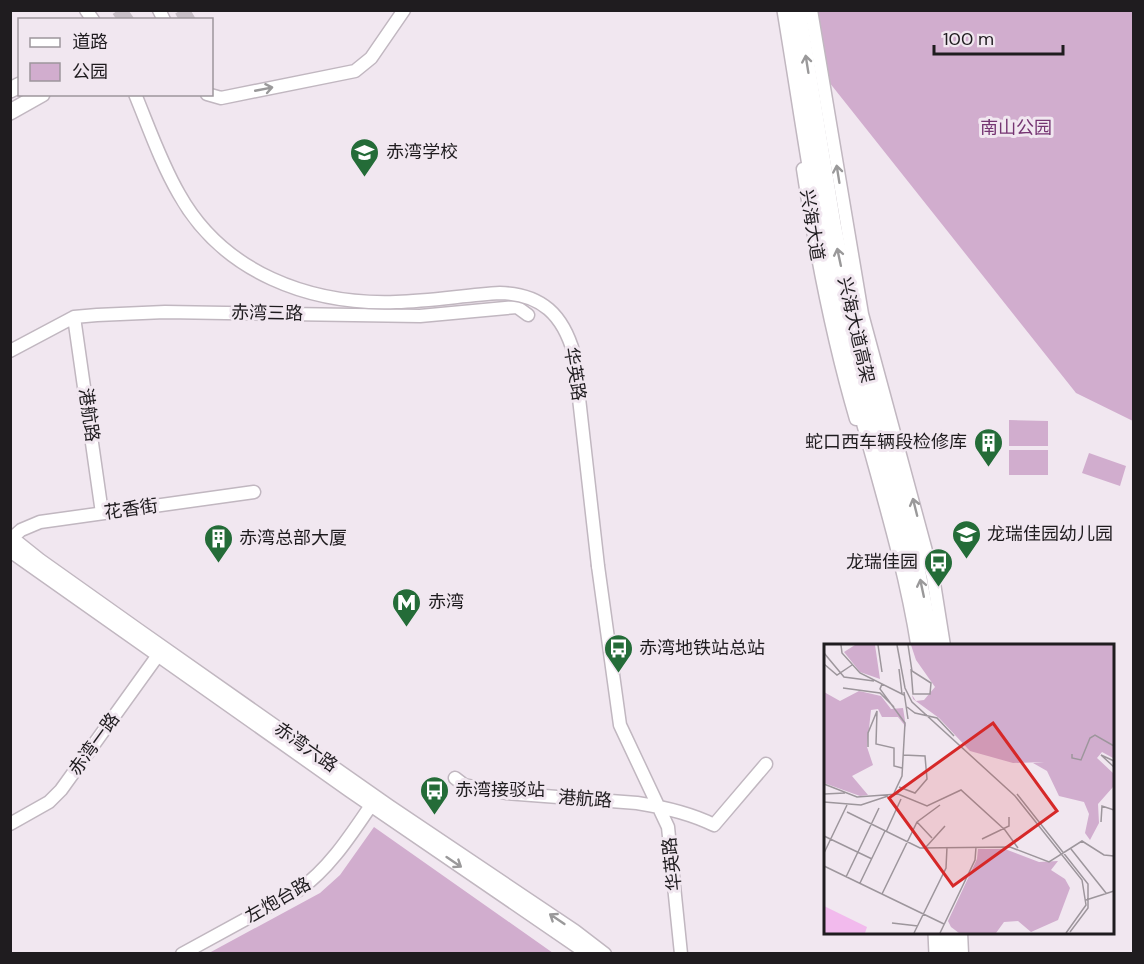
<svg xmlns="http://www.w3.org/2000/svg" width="1144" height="964" font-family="'DM Sans','Noto Sans SC',sans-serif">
<rect width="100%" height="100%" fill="#f1e7f0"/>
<path fill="#d1adce" d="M 818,11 L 1133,11 L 1133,421 L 1076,393 L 829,82 Z
M 1009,420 L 1048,421 L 1048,446 L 1009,446 Z
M 1009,450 L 1048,450 L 1048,475 L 1009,475 Z
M 1089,453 L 1126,466 L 1120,486 L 1082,473 Z
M 374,827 L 553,953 L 209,953 L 320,893 L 340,875 Z"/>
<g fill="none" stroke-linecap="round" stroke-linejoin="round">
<path stroke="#c7bec6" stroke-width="15" stroke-dasharray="15 8" stroke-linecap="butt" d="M 117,20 L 131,10
M 179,20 L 196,10"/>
<defs>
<path id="minor" d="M 86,10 L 93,20
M 159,10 L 164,20
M 811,10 L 862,314 L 933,577 L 944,646
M 207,94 L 221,98 L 355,71 L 371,58 L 404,10
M 803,169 C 816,254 832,337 856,419
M 74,317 L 102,513
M 10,351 L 74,317 L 97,315 L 165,312 L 420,316 L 517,307 L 528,315
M 10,536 L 40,560 L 140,631 L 389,806 L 575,931 L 605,954
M 12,538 L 21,530 L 40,522 L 254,492
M 10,551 L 350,791 L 588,954
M 598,566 L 620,725 L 668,827 L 681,954
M 455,778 L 464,785 L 506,793 L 637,803 C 663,807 690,813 714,825 L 766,764
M 10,824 L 49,802 L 61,790 L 161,651
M 961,932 L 962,954
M 182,954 L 299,890 C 331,867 352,833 374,801"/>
<path id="major" d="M 785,10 C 804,124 819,238 846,351 C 869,450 903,545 919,646
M 798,10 L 833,224 L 858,348 L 911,537 L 932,646
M 10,90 L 20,85
M 10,112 L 42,94
M 936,932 L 937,954
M 950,932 L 951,954"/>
</defs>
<use href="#minor" stroke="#c1b7c0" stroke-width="15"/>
<use href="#major" stroke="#c1b7c0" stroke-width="18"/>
<use href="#minor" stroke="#fff" stroke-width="12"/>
<use href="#major" stroke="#fff" stroke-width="15"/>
<defs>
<path id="minor-bridge" d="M 135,94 C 149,128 161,163 179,194 C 223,273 310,305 396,302 C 431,301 466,295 500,293 C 542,294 563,315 574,354 L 598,566"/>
</defs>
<use href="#minor-bridge" stroke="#c1b7c0" stroke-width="15" stroke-linecap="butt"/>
<use href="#minor-bridge" stroke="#fff" stroke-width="12"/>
</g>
<defs><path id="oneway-shaft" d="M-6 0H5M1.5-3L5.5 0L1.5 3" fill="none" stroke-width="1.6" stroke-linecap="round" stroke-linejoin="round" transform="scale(1.5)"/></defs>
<g stroke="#9a999a">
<use href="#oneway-shaft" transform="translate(807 64) rotate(-99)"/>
<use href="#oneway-shaft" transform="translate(264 89) rotate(-11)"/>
<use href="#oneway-shaft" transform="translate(838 174) rotate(-99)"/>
<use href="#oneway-shaft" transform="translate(839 257) rotate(-102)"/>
<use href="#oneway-shaft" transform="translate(915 507) rotate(-104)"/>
<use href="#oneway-shaft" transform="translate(922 588) rotate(-102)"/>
<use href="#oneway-shaft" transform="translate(454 862) rotate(34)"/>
<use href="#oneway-shaft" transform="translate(557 919) rotate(-146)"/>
</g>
<defs>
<symbol id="school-pin" viewBox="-11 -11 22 30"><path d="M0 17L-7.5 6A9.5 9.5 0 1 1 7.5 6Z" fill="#246c38" stroke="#f1e7f0"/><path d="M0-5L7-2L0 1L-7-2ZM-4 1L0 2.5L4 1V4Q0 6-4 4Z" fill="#fff"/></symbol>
<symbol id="building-pin" viewBox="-11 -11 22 30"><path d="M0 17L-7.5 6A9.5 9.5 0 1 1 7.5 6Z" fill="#246c38" stroke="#f1e7f0"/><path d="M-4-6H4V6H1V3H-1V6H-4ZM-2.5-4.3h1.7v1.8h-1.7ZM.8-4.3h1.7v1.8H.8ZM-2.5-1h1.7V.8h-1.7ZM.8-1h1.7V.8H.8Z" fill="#fff"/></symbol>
<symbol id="bus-pin" viewBox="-11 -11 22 30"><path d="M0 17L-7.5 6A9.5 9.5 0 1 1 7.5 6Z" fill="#246c38" stroke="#f1e7f0"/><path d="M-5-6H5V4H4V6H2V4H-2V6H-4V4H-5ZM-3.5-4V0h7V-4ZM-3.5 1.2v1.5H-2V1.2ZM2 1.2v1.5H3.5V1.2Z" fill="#fff"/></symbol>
<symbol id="metro-pin" viewBox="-11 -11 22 30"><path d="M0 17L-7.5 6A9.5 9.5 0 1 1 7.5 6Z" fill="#246c38" stroke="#f1e7f0"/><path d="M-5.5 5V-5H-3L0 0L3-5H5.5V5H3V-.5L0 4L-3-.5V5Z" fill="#fff"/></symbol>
</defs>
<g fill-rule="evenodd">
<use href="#school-pin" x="348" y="136" width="33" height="45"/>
<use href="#building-pin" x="972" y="426" width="33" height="45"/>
<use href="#school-pin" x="950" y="518" width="33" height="45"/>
<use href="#building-pin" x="202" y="522" width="33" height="45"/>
<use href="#bus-pin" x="922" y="546" width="33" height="45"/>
<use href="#metro-pin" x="390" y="586" width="33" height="45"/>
<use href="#bus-pin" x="602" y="632" width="33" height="45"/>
<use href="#bus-pin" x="418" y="774" width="33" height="45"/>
</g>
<g text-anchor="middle" stroke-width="6" stroke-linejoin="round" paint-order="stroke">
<g font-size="18" fill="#753572" stroke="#f1e7f0">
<text x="1016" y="134">南山公园</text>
</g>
<g font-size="18" fill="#1f1c1f" stroke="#f1e7f0" text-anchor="start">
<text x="386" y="158">赤湾学校</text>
<text x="967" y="448" text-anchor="end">蛇口西车辆段检修库</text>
<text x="987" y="540">龙瑞佳园幼儿园</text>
<text x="239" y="544">赤湾总部大厦</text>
<text x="918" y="568" text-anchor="end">龙瑞佳园</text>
<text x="428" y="608">赤湾</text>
<text x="639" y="654">赤湾地铁站总站</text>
<text x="455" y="796">赤湾接驳站</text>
</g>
<g font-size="18" fill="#1f1c1f" stroke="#f1e7f0">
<text transform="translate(812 225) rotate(81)" y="6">兴海大道</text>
<text transform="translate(267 313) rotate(1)" y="6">赤湾三路</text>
<text transform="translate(856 330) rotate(77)" y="6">兴海大道高架</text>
<text transform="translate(575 374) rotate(81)" y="6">华英路</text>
<text transform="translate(89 415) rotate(82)" y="6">港航路</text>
<text transform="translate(131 509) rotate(-8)" y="6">花香街</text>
<text transform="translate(94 744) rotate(-54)" y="6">赤湾一路</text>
<text transform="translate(306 747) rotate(35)" y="6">赤湾六路</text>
<text transform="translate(585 799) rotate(4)" y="6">港航路</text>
<text transform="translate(672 864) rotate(-96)" y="6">华英路</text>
<text transform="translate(278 900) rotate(-30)" y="6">左炮台路</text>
</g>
</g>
<g transform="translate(824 644)">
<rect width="290" height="290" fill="#f1e7f0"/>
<path d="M 31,1 L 51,1 L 56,35 L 36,28 L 20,8 ZM 87,1 L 289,1 L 289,114 L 278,108 L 273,114 L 289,129 L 289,143 L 274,160 L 275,179 L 266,196 L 261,189 L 265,170 L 260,158 L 235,152 L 223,127 L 209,119 L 220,118 L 189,119 L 146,107 L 115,74 L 89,55 L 88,51 L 92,57 L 100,56 L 111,43 L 92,16 ZM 35,47 L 57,52 L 67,65 L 79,64 L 82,83 L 74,73 L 58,73 L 54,65 L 47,66 L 43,103 L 49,121 L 28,132 L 44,151 L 36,152 L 0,139 L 0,48 L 16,57 ZM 154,205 L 181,205 L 215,218 L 234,217 L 227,226 L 241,235 L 246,244 L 234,276 L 207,288 L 194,277 L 180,278 L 172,289 L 135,289 L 127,283 L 124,277 L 153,215 Z" fill="#d1adce"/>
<path d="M 0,262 L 43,283 L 41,289 L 0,289 Z" fill="#f2baed"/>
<path fill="none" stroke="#9d969c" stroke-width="1.5" d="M 17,1 L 18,9 L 36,29 L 80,51M 54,1 L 58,28M 73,1 L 81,44 L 88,58 L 191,152 L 258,236 L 262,261 L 242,289M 84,1 L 88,27 L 107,39 L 106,50 L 89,50 L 87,25M 0,9 L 20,33 L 50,37M 0,20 L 13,31 L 28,21M 75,25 L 78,50M 58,40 L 56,45 L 81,79 L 78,132 L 70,149M 19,44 L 56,49 L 70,63M 80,48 L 84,75M 83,63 L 91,69 L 113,74 L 130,92M 44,103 L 44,89 L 53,67 L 52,100 L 70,104 L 70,122 L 78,124M 248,110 L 248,114 L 257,116 L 266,94 L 271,91 L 290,102M 290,117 L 277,111 L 290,123M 0,140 L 33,153 L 74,150 L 103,162 L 137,146 L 181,186 L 194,204M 75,143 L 91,149 L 103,135 L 101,112 L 79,111M 0,150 L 21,149M 193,150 L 264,240 L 264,264 L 246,288M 0,158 L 37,161 L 64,152M 23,168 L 96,204 L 186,203 L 225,218 L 258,197 L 280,211 L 290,212M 93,178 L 108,194M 277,178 L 278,162 L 290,166M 62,188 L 77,155M 0,192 L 48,215M 158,195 L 185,182 L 185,173M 102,203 L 121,182M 247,205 L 282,249M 0,209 L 23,161M 0,222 L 120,280M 22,233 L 55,164M 36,239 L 61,187M 58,250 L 93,178 L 116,161M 262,256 L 290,247M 68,279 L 94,282M 90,289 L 122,224 L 123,203M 116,289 L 151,216 L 152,203"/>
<path fill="#d62828" fill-opacity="0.15" stroke="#d62828" stroke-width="3" d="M 169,79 L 233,167 L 129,242 L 65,154 Z"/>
<rect width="290" height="290" fill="none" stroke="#1f1c1f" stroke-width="3"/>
</g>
<rect width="1144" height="964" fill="none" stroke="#1f1c1f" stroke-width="24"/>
<rect x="18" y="18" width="195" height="78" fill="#f1e7f0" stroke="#9d969c" stroke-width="1.5"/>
<rect x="30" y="38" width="30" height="9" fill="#ffffff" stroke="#9d969c" stroke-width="1.5"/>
<text x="72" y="48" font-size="18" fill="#1f1c1f">道路</text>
<rect x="30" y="63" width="30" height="18" fill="#d1adce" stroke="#9d969c" stroke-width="1.5"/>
<text x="72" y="78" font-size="18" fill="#1f1c1f">公园</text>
<path d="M934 45v9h129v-9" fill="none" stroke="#1f1c1f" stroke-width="3"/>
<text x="943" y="45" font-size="18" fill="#1f1c1f" stroke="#f1e7f0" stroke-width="4.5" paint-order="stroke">100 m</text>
</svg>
